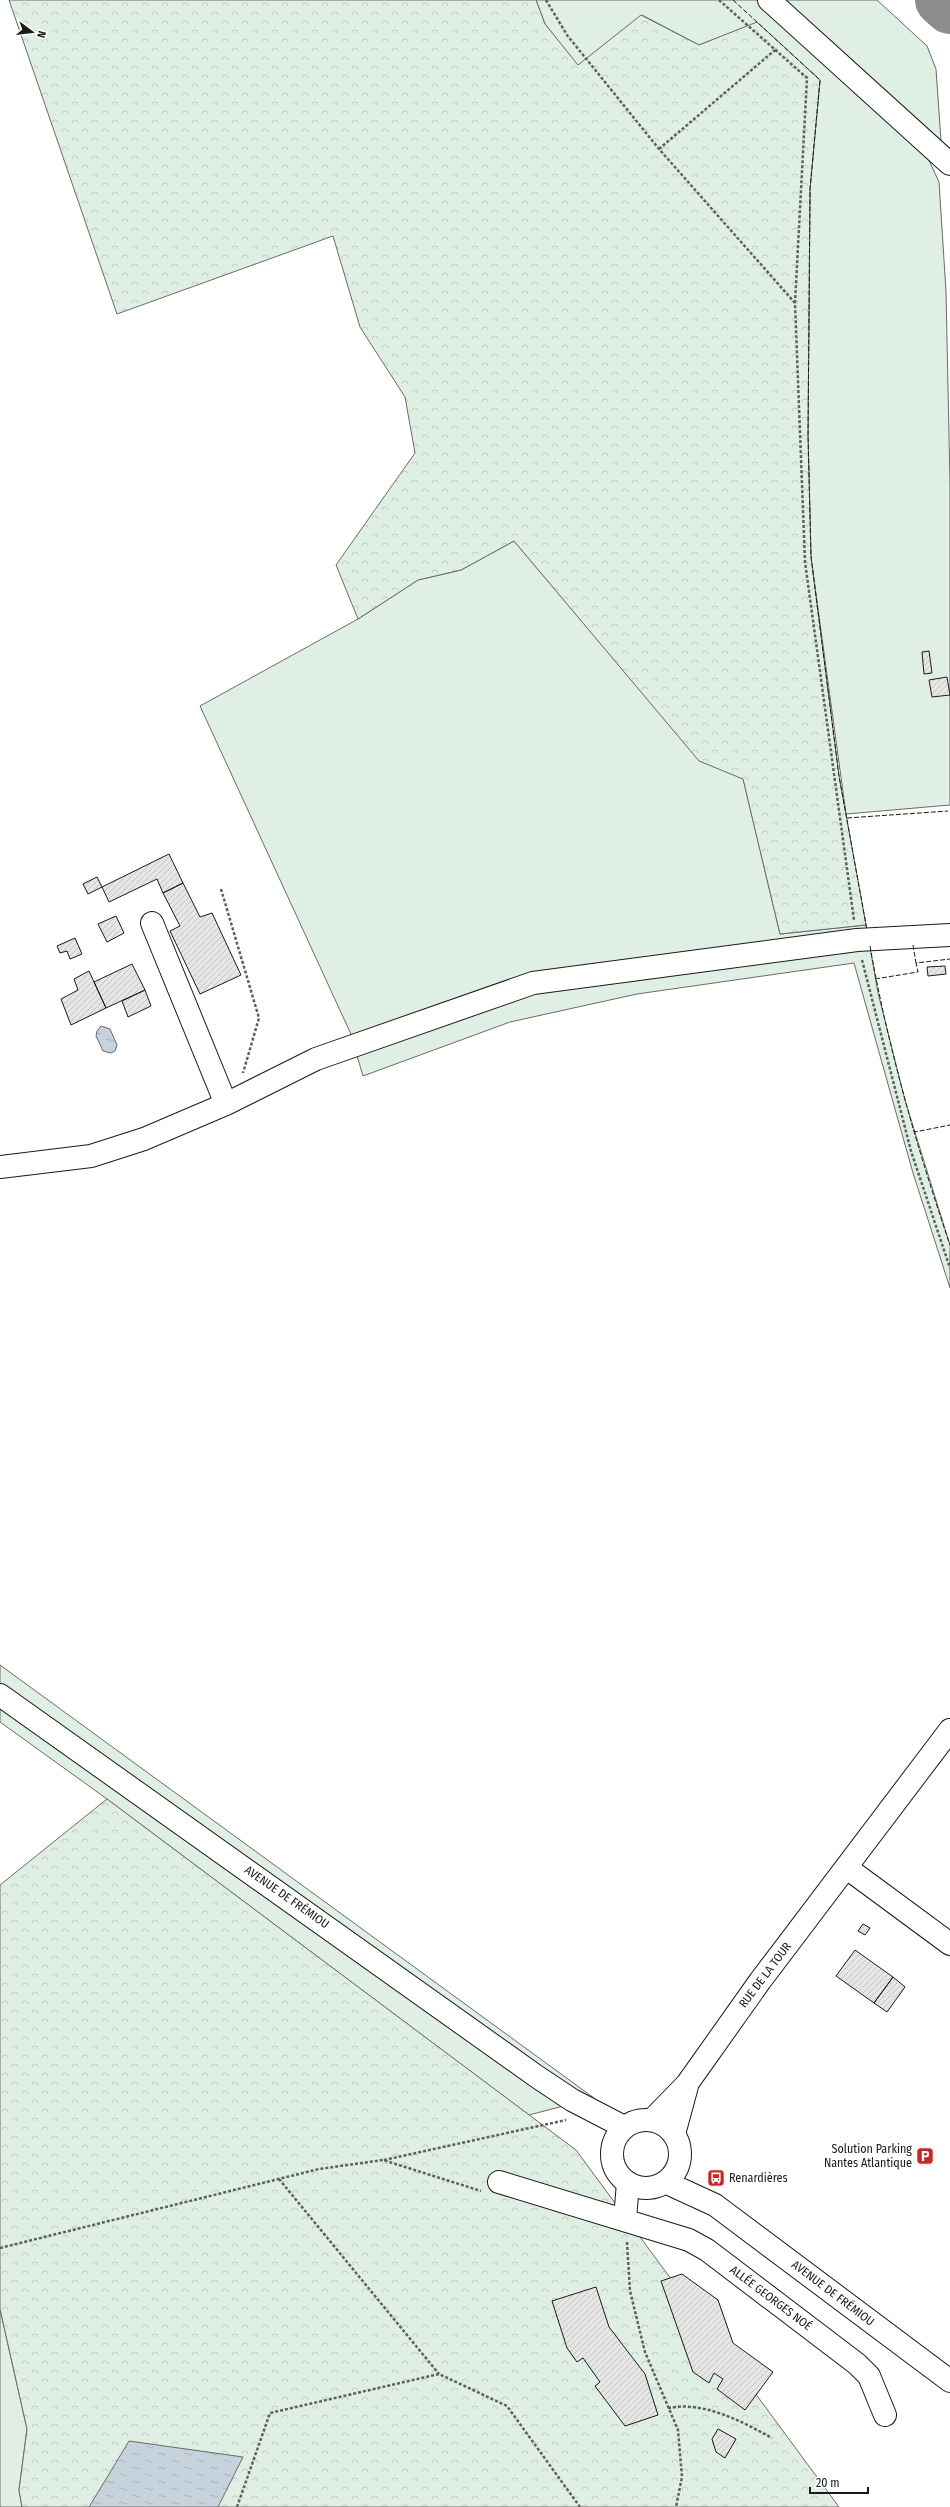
<svg xmlns="http://www.w3.org/2000/svg" width="950" height="2507" font-family="'Fira Sans Condensed',sans-serif">
<defs>
<pattern id="forest-crowns" width="20" height="18" patternUnits="userSpaceOnUse"><rect width="20" height="18" fill="#e0efe3"/><path d="M2 6a3 3 0 1 1 6 0M12 15a3 3 0 1 1 6 0" fill="none" stroke="#c0ccc2"/></pattern>
<pattern id="water-ripples" width="26" height="14" patternUnits="userSpaceOnUse"><rect width="26" height="14" fill="#c6d2dc"/><path d="M2 4q2-2 4 0t4 0M15 11q2-2 4 0t4 0" fill="none" stroke="#aab4bc"/></pattern>
<pattern id="building-hatch" width="6" height="6" patternUnits="userSpaceOnUse"><rect width="6" height="6" fill="#e6e6e6"/><path d="M-1 1l2-2M0 6l6-6M5 7l2-2" fill="none" stroke="#c5c5c5"/></pattern>
</defs>
<rect width="100%" height="100%" fill="#fff"/>
<path fill="#e0efe3" stroke="#6a6a6a" d="M 536,0 L 877,0 L 927,46 L 936,69 L 941,141 L 927,156 L 939,182 L 946,291 L 950,484 L 950,805 L 846,814 L 811,557 L 808,435 L 810,189 L 820,80 L 757,23 L 699,45 L 642,15 L 578,66 L 545,24 Z
M 514,541 L 699,760 L 743,778 L 780,934 L 866,925 L 878,993 L 905,1100 L 950,1245 L 950,1288 L 913,1173 L 854,963 L 637,994 L 510,1022 L 363,1076 L 350,1032 L 200,706 L 358,619 L 418,580 L 461,570 Z
M 0,1665 L 594,2098 L 529,2115 L 107,1799 L 0,1722 Z
M 0,2309 L 27,2429 L 19,2490 L 22,2507 L 0,2507 Z"/>
<path fill="url(#forest-crowns)" stroke="#6a6a6a" d="M 9,0 L 536,0 L 545,24 L 578,65 L 641,15 L 699,45 L 757,22 L 820,80 L 810,189 L 808,435 L 811,557 L 839,776 L 866,925 L 780,934 L 743,779 L 699,761 L 514,541 L 461,570 L 418,580 L 358,619 L 336,565 L 415,453 L 405,397 L 360,327 L 333,236 L 117,314 Z
M 107,1799 L 576,2150 L 839,2507 L 22,2507 L 19,2490 L 27,2429 L 0,2309 L 0,1885 Z"/>
<path fill="url(#water-ripples)" stroke="#6a6a6a" d="M 101,1026 L 110,1029 L 117,1045 L 115,1051 L 111,1053 L 103,1051 L 96,1036 L 97,1031 Z
M 129,2441 L 243,2457 L 218,2507 L 89,2507 Z"/>
<g fill="none" stroke-linecap="round" stroke-linejoin="round">
<path stroke="#8c8c8c" stroke-width="52" d="M 941,0 L 950,8"/>
</g>
<path fill="url(#building-hatch)" stroke="#1a1a1a" d="M 929,651 L 932,673 L 924,674 L 922,652 Z
M 947,677 L 950,695 L 932,697 L 929,680 Z
M 169,854 L 183,883 L 163,893 L 157,879 L 109,902 L 102,887 Z
M 97,877 L 102,887 L 88,894 L 83,884 Z
M 183,883 L 200,917 L 212,913 L 241,975 L 200,994 L 170,931 L 180,926 L 163,893 Z
M 116,916 L 124,933 L 107,942 L 98,924 Z
M 75,938 L 82,954 L 70,959 L 67,951 L 60,953 L 57,946 Z
M 132,964 L 145,990 L 106,1008 L 94,982 Z
M 945,966 L 946,974 L 928,976 L 927,967 Z
M 89,971 L 106,1008 L 71,1025 L 61,999 L 78,990 L 74,979 Z
M 145,990 L 151,1006 L 128,1017 L 122,1001 Z
M 863,1924 L 870,1928 L 865,1935 L 858,1931 Z
M 855,1950 L 893,1977 L 874,2003 L 836,1976 Z
M 893,1977 L 905,1987 L 887,2012 L 874,2003 Z
M 682,2274 L 718,2300 L 733,2343 L 773,2372 L 745,2410 L 717,2389 L 723,2379 L 714,2373 L 709,2383 L 693,2372 L 661,2281 Z
M 596,2287 L 609,2327 L 645,2374 L 658,2415 L 625,2426 L 595,2386 L 600,2382 L 583,2358 L 577,2362 L 567,2348 L 552,2301 Z
M 718,2429 L 736,2439 L 725,2458 L 716,2452 L 712,2439 Z"/>
<g fill="none" stroke-linecap="round" stroke-linejoin="round">
<defs>
<path id="minor" d="M 769,0 L 950,164
M 152,923 L 226,1104
M 0,1167 L 91,1156 L 144,1139 L 226,1104 L 316,1059 L 533,983 L 857,940 L 950,935
M 847,1868 L 950,1944
M 652,2120 L 687,2084 L 760,1981 L 950,1730
M 674,2134 L 687,2086
M 499,2182 L 689,2240 L 707,2250 L 857,2364 L 869,2376 L 885,2415
M 625,2219 L 628,2183"/>
<path id="major" d="M 0,1695 L 536,2076 L 572,2100 L 624,2127
M612 2154a34 34 0 1 1 68 0a34 34 0 1 1-68 0Z
M 665,2182 L 715,2205 L 950,2381"/>
</defs>
<use href="#minor" stroke="#1a1a1a" stroke-width="24"/>
<use href="#major" stroke="#1a1a1a" stroke-width="24"/>
<path stroke="#5f5f5f" stroke-width="2.5" stroke-dasharray="3 2" stroke-linecap="butt" d="M 546,0 L 567,35 L 659,149 L 795,303 L 805,562 L 854,920
M 719,0 L 807,78 L 795,303
M 659,149 L 775,50
M 221,889 L 259,1018 L 243,1073
M 862,960 L 911,1151 L 950,1268
M 384,2160 L 566,2120
M 279,2179 L 439,2374
M 627,2242 L 630,2291 L 645,2352 L 678,2430 L 682,2477 L 676,2507
M 0,2248 L 319,2169 L 383,2160 L 481,2191
M 668,2408 C 704,2401 741,2421 772,2438
M 237,2507 L 270,2413 L 439,2374 L 507,2406 L 580,2507"/>
<use href="#minor" stroke="#fff" stroke-width="22"/>
<use href="#major" stroke="#fff" stroke-width="22"/>
<path stroke="#1a1a1a" stroke-width="1" stroke-dasharray="5 2" stroke-linecap="butt" d="M 733,0 L 820,80 L 810,189 L 808,435 L 811,557 L 839,776 L 867,930
M 847,818 L 948,811
M 913,945 L 916,963
M 870,946 C 888,1048 917,1148 950,1245
M 875,979 L 918,972 L 916,963 L 950,959
M 914,1130 L 915,1132 L 950,1125"/>
</g>
<defs>
<symbol id="parking-square" viewBox="-11 -11 22 22"><rect x="-9" y="-9" width="18" height="18" rx="4" fill="#c62828" stroke="#fff"/><path d="M-3.5-5.5H1a3.5 3.5 0 0 1 0 7H-1V5.5H-3.5ZM-1-3.4V-.6H.8a1.4 1.4 0 0 0 0-2.8Z" fill="#fff"/></symbol>
<symbol id="bus-square" viewBox="-11 -11 22 22"><rect x="-9" y="-9" width="18" height="18" rx="4" fill="#c62828" stroke="#fff"/><path d="M-5-6H5V4H4V6H2V4H-2V6H-4V4H-5ZM-3.5-4V0h7V-4ZM-3.5 1.2v1.5H-2V1.2ZM2 1.2v1.5H3.5V1.2Z" fill="#fff"/></symbol>
</defs>
<g fill-rule="evenodd">
<use href="#parking-square" x="915" y="2146" width="20" height="20"/>
<use href="#bus-square" x="706" y="2168" width="20" height="20"/>
</g>
<g text-anchor="middle" stroke-width="3" stroke-linejoin="round" paint-order="stroke">
<g font-size="12" fill="#1a1a1a" stroke="#fff">
<text transform="translate(287 1897) rotate(35)" y="4">AVENUE DE FRÉMIOU</text>
<text transform="translate(765 1975) rotate(-53)" y="4">RUE DE LA TOUR</text>
<text transform="translate(833 2293) rotate(37)" y="4">AVENUE DE FRÉMIOU</text>
<text transform="translate(771 2298) rotate(37)" y="4">ALLÉE GEORGES NOÉ</text>
</g>
<g font-size="12" fill="#1a1a1a" stroke="#fff" text-anchor="end">
<text x="912" y="2153">Solution Parking<tspan x="912" dy="14">Nantes Atlantique</tspan></text>
<text x="729" y="2182" text-anchor="start">Renardières</text>
</g>
</g>
<g transform="translate(32 32) rotate(105)" stroke="#ffffff" stroke-width="3" paint-order="stroke">
<path d="M0-3L7 15L0 10L-7 15Z" fill="#1a1a1a"/>
<text y="-6" font-size="11" font-weight="bold" text-anchor="middle" fill="#1a1a1a">N</text>
</g>
<path d="M810 2487v6h58v-6" fill="none" stroke="#1a1a1a" stroke-width="2"/>
<text x="816" y="2487" font-size="12" fill="#1a1a1a" stroke="#ffffff" stroke-width="3" paint-order="stroke">20 m</text>
</svg>
